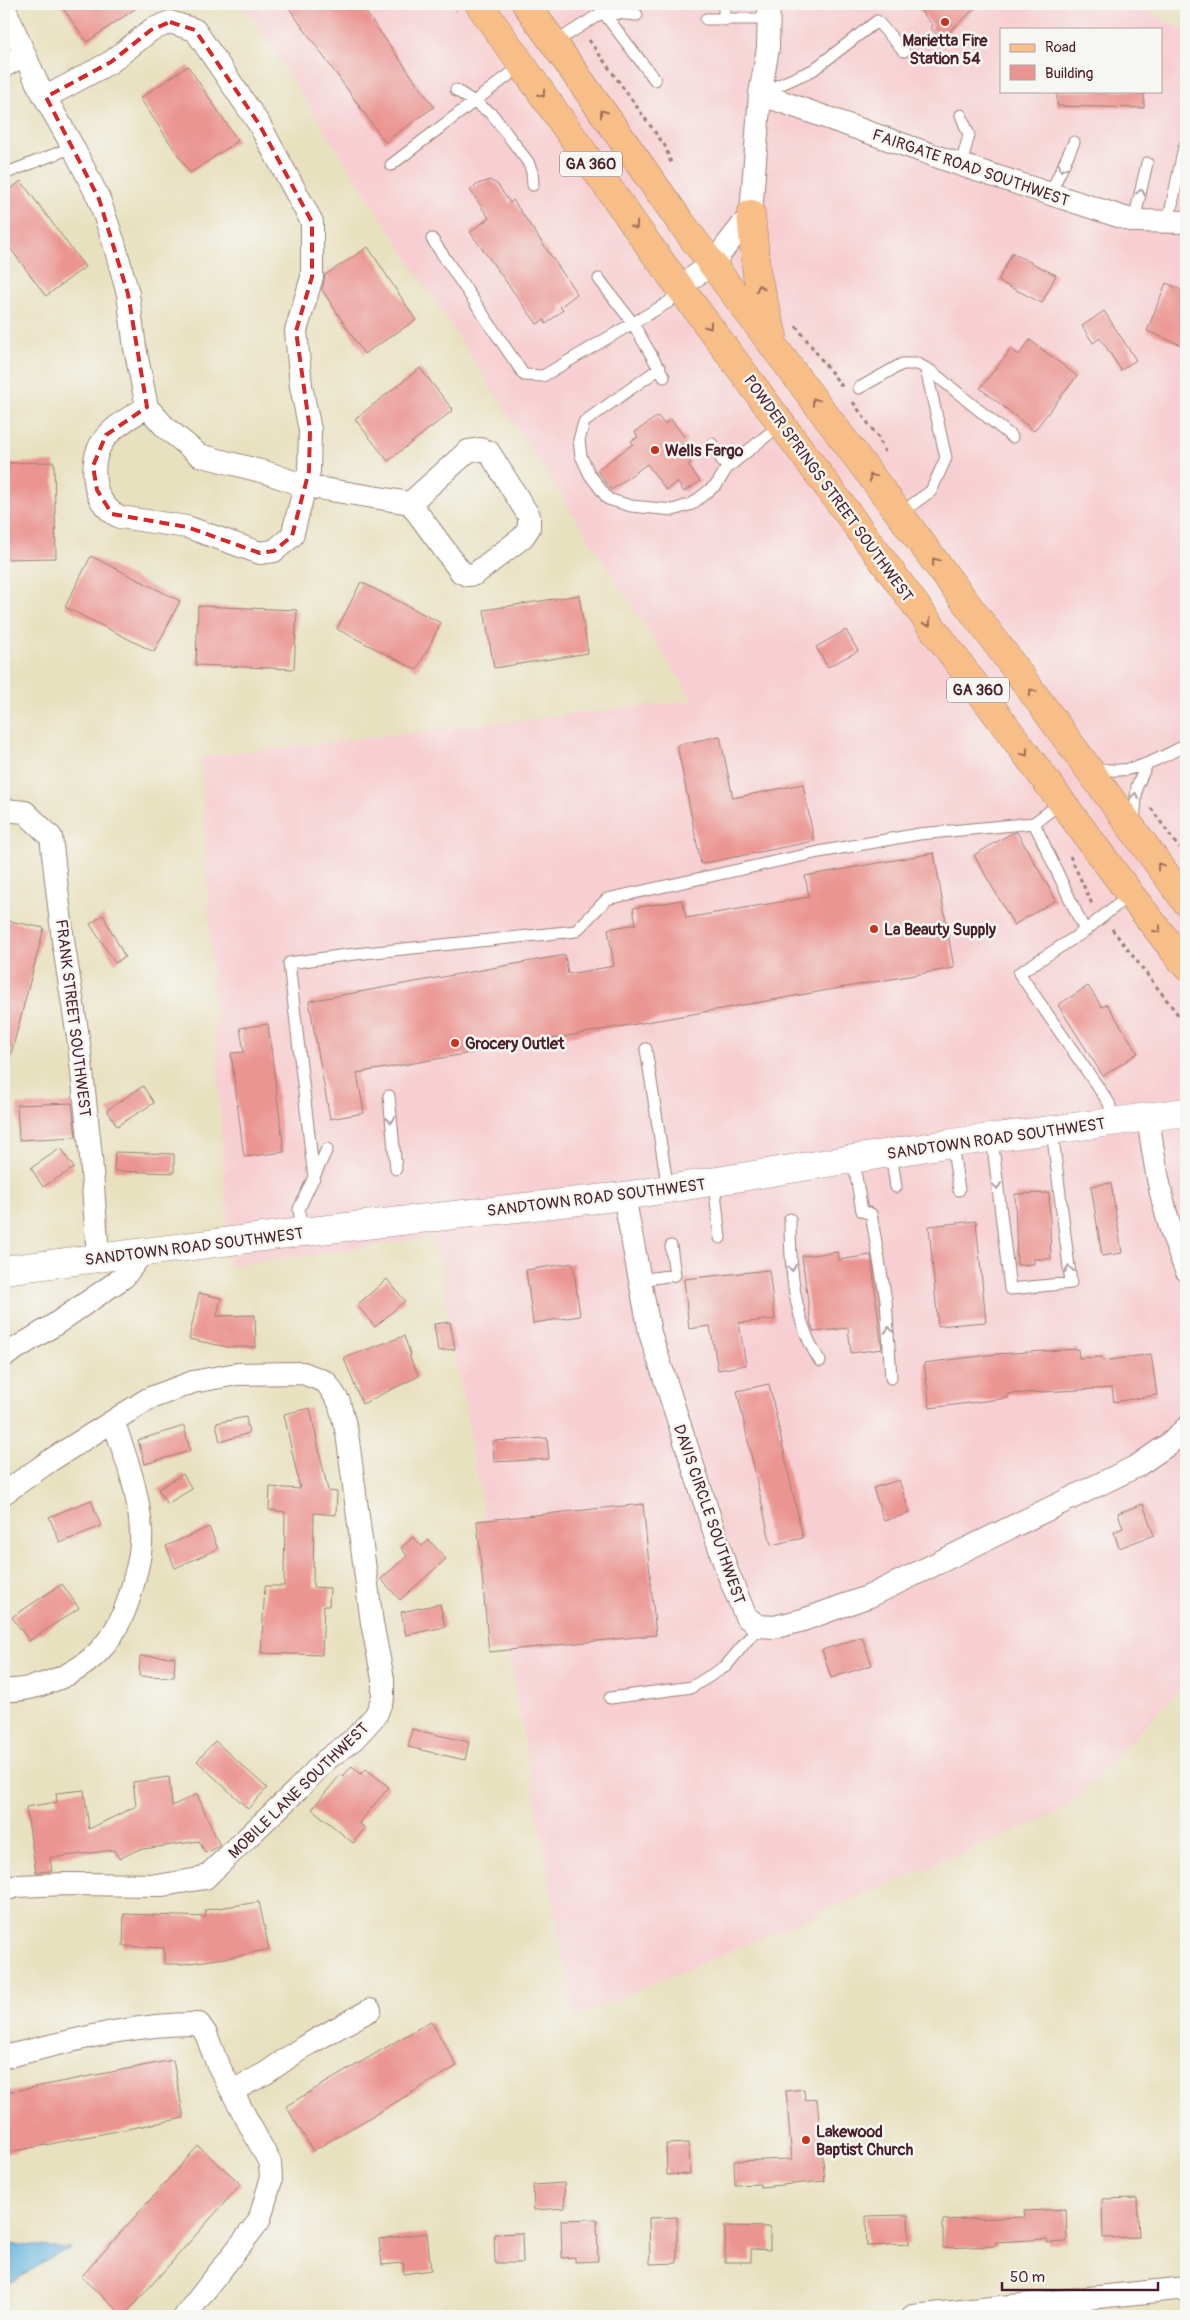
<svg xmlns="http://www.w3.org/2000/svg" width="1190" height="2320" font-family="Pangolin,sans-serif">
<rect width="100%" height="100%" fill="#f6f6f2"/>
<filter id="ink" filterUnits="userSpaceOnUse"><feTurbulence type="fractalNoise" baseFrequency=".02" numOctaves="2"/><feDisplacementMap in="SourceGraphic" scale="10" xChannelSelector="R" yChannelSelector="G"/><feConvolveMatrix kernelMatrix="1 2 1 2 8 2 1 2 1" color-interpolation-filters="sRGB"/></filter>
<filter id="wash" filterUnits="userSpaceOnUse"><feTurbulence type="fractalNoise" baseFrequency=".0096" numOctaves="4" result="noise"/><feDisplacementMap in="SourceGraphic" scale="20" xChannelSelector="R" yChannelSelector="G"/><feGaussianBlur stdDeviation="1.12" result="paint"/><feColorMatrix in="noise" values="0 0 0 0 0 0 0 0 0 0 0 0 0 0 0 0 0 1.4 0 .05"/><feComposite in="paint" operator="in"/></filter>
<g filter="url(#wash)">
<rect width="100%" height="100%" fill="#e8e1c0"/>
<path fill="#f7cfd2" fill-rule="evenodd" d="M 243,4 L 1135,4 L 1186,32 L 1186,1682 L 1067,1809 L 574,2017 L 434,1237 L 229,1266 L 200,757 L 693,700 ZM 1001,29 L 1161,29 L 1161,91 L 1001,91 Z"/>
<path fill="#63b2dd" stroke="#566884" d="M 4,2244 L 71,2248 L 54,2256 L 4,2287 Z"/>
<g id="blocks">
<path fill="#eb9592" d="M 60,4 L 142,4 L 87,42 Z
M 286,4 L 360,4 L 434,107 L 385,142 Z
M 914,4 L 980,4 L 941,39 L 931,28 L 933,25 Z
M 188,66 L 238,141 L 190,173 L 140,98 Z
M 1057,91 L 1144,91 L 1144,108 L 1057,106 Z
M 490,180 L 498,185 L 510,203 L 513,200 L 577,294 L 560,307 L 563,310 L 546,324 L 544,320 L 537,324 L 470,232 L 489,218 L 470,190 L 478,184 Z
M 21,181 L 85,267 L 46,296 L 4,240 L 4,194 Z
M 368,247 L 416,320 L 364,354 L 322,290 L 325,275 Z
M 1012,253 L 1056,275 L 1042,303 L 998,281 Z
M 1166,283 L 1186,292 L 1186,347 L 1147,331 Z
M 1104,311 L 1136,360 L 1121,370 L 1100,338 L 1093,343 L 1082,326 Z
M 1030,340 L 1077,376 L 1034,431 L 980,388 L 1011,349 L 1019,355 Z
M 420,368 L 453,410 L 388,461 L 355,419 Z
M 658,416 L 664,424 L 671,419 L 687,441 L 682,446 L 688,454 L 685,456 L 691,463 L 688,465 L 700,481 L 684,492 L 677,482 L 666,490 L 647,464 L 611,490 L 597,470 L 633,444 L 631,441 L 638,437 L 635,432 Z
M 54,462 L 56,558 L 5,559 L 4,463 Z
M 91,556 L 180,601 L 154,652 L 65,607 Z
M 361,582 L 441,623 L 417,670 L 337,629 Z
M 579,595 L 588,653 L 494,668 L 484,610 Z
M 198,606 L 297,610 L 294,669 L 196,665 Z
M 846,630 L 858,651 L 828,667 L 816,647 Z
M 720,736 L 733,798 L 803,784 L 814,841 L 701,864 L 677,745 Z
M 1017,832 L 1056,900 L 1014,925 L 974,855 L 1012,833 Z
M 934,853 L 954,968 L 357,1073 L 364,1113 L 330,1119 L 309,1001 L 565,955 L 568,974 L 614,966 L 608,929 L 636,924 L 633,908 L 682,900 L 686,918 L 809,897 L 805,876 Z
M 103,915 L 125,957 L 115,963 L 90,924 Z
M 4,920 L 44,928 L 9,1062 L 4,1061 Z
M 1088,986 L 1102,1007 L 1107,1004 L 1138,1053 L 1103,1076 L 1058,1005 Z
M 268,1024 L 284,1152 L 244,1157 L 231,1053 L 244,1052 L 240,1028 Z
M 143,1086 L 154,1103 L 117,1126 L 107,1110 Z
M 72,1103 L 76,1137 L 19,1140 L 17,1105 Z
M 61,1148 L 74,1168 L 43,1187 L 31,1168 Z
M 115,1152 L 174,1154 L 174,1173 L 114,1171 Z
M 1111,1183 L 1122,1253 L 1102,1256 L 1091,1186 Z
M 1049,1193 L 1051,1259 L 1034,1259 L 1034,1264 L 1017,1265 L 1015,1194 Z
M 976,1221 L 986,1322 L 938,1326 L 929,1226 Z
M 838,1252 L 839,1260 L 871,1255 L 882,1349 L 851,1353 L 848,1328 L 814,1332 L 811,1325 L 802,1256 Z
M 573,1263 L 580,1316 L 533,1323 L 526,1270 Z
M 769,1270 L 775,1319 L 739,1323 L 746,1365 L 718,1370 L 710,1326 L 689,1329 L 684,1279 Z
M 387,1279 L 405,1301 L 375,1327 L 357,1305 Z
M 199,1293 L 221,1298 L 217,1316 L 255,1315 L 256,1347 L 227,1347 L 189,1339 Z
M 450,1322 L 455,1349 L 438,1351 L 434,1324 Z
M 404,1336 L 411,1356 L 409,1356 L 419,1376 L 362,1404 L 344,1358 Z
M 1078,1349 L 1079,1358 L 1102,1357 L 1103,1361 L 1151,1354 L 1157,1395 L 1114,1402 L 1112,1388 L 1008,1394 L 1008,1398 L 930,1408 L 924,1363 L 996,1354 Z
M 769,1384 L 803,1538 L 771,1545 L 737,1391 Z
M 310,1408 L 328,1491 L 337,1492 L 336,1515 L 314,1513 L 313,1587 L 330,1588 L 329,1606 L 324,1606 L 322,1655 L 261,1653 L 265,1586 L 284,1586 L 285,1512 L 269,1510 L 270,1487 L 300,1489 L 284,1414 Z
M 246,1417 L 249,1433 L 220,1442 L 216,1423 Z
M 184,1426 L 190,1451 L 145,1464 L 138,1440 Z
M 547,1438 L 549,1459 L 494,1462 L 493,1441 Z
M 183,1474 L 192,1489 L 167,1504 L 158,1489 Z
M 899,1480 L 910,1513 L 884,1521 L 873,1488 Z
M 91,1500 L 101,1526 L 60,1543 L 49,1517 Z
M 643,1504 L 656,1635 L 489,1652 L 477,1521 Z
M 1143,1504 L 1154,1535 L 1119,1548 L 1114,1532 L 1123,1528 L 1118,1513 Z
M 209,1527 L 218,1549 L 175,1568 L 166,1546 Z
M 413,1537 L 422,1546 L 429,1540 L 446,1559 L 400,1600 L 381,1579 L 407,1556 L 401,1548 Z
M 62,1584 L 79,1608 L 29,1641 L 12,1617 Z
M 440,1604 L 445,1627 L 406,1635 L 401,1612 Z
M 862,1637 L 872,1665 L 831,1678 L 822,1650 Z
M 140,1656 L 175,1657 L 174,1677 L 139,1676 Z
M 412,1729 L 469,1742 L 465,1760 L 408,1747 Z
M 215,1741 L 267,1788 L 248,1809 L 197,1761 Z
M 352,1766 L 361,1774 L 366,1769 L 389,1787 L 359,1823 L 365,1828 L 353,1843 L 312,1809 L 341,1774 L 343,1776 Z
M 169,1777 L 172,1806 L 197,1794 L 220,1846 L 205,1853 L 199,1841 L 137,1850 L 119,1859 L 114,1850 L 50,1858 L 52,1871 L 36,1872 L 26,1807 L 57,1802 L 56,1793 L 84,1790 L 89,1829 L 136,1806 L 133,1782 Z
M 259,1902 L 269,1949 L 239,1956 L 183,1964 L 164,1964 L 164,1948 L 123,1946 L 124,1914 L 206,1917 L 205,1910 Z
M 431,2021 L 457,2066 L 313,2151 L 286,2106 Z
M 173,2060 L 184,2118 L 4,2153 L 4,2093 Z
M 804,2089 L 805,2100 L 817,2099 L 825,2181 L 760,2187 L 760,2184 L 735,2185 L 734,2161 L 792,2159 L 786,2091 Z
M 689,2143 L 690,2174 L 667,2175 L 666,2144 Z
M 198,2146 L 241,2184 L 124,2316 L 81,2277 Z
M 564,2183 L 565,2208 L 534,2210 L 533,2185 Z
M 1137,2198 L 1139,2237 L 1103,2238 L 1102,2199 Z
M 1066,2209 L 1067,2242 L 1047,2243 L 1047,2239 L 996,2242 L 996,2246 L 943,2248 L 943,2220 L 1025,2217 L 1024,2211 Z
M 908,2215 L 909,2244 L 867,2246 L 866,2216 Z
M 677,2217 L 677,2263 L 650,2264 L 649,2218 Z
M 597,2219 L 598,2261 L 575,2262 L 575,2257 L 562,2258 L 561,2220 Z
M 725,2226 L 770,2227 L 770,2250 L 751,2249 L 751,2262 L 725,2262 Z
M 427,2233 L 431,2270 L 404,2274 L 403,2263 L 382,2265 L 379,2239 Z
M 522,2233 L 523,2263 L 495,2263 L 494,2234 Z"/>
</g>
</g>
<g filter="url(#ink)">
<use href="#blocks" fill-opacity="0" stroke="#998076" stroke-width="1"/>
<g fill="none" stroke-linecap="round" stroke-linejoin="round">
<defs>
<path id="service" d="M 603,4 L 603,12 L 655,80
M 706,19 L 769,19
M 724,20 L 724,4
M 554,43 L 603,12 L 637,15
M 456,90 L 492,114 L 528,162 L 532,172 L 533,185
M 761,93 L 813,70 L 877,21 L 904,51
M 961,115 L 969,135 L 961,165
M 391,165 L 522,65
M 4,174 L 73,147
M 1050,194 L 1074,142
M 1134,221 L 1147,163
M 1168,223 L 1184,147
M 432,239 L 524,375 L 543,376 L 669,302 L 680,287
M 599,279 L 632,322 L 664,377
M 660,368 L 584,422 L 579,440 L 581,456 L 590,475 L 608,499 L 631,506 L 673,510 L 692,504 L 717,484 L 727,468 L 781,424
M 859,388 L 902,364 L 918,364 L 931,371 L 1012,437
M 712,444 L 727,468
M 899,514 L 931,491 L 946,458 L 926,369
M 1092,766 C 1126,779 1156,760 1186,745
M 1134,822 L 1137,786 L 1147,764
M 1034,823 L 1085,931 L 1019,973 L 1109,1103 L 1114,1122
M 1085,931 L 1130,894
M 646,1049 L 668,1190
M 389,1096 L 396,1169
M 992,1138 L 1010,1289 L 1071,1283 L 1052,1130
M 952,1143 L 959,1190
M 891,1153 L 896,1187
M 853,1159 L 862,1211 L 871,1214 L 886,1300 L 891,1378
M 314,1178 L 289,963 L 346,955 L 576,931 L 607,899 L 819,852 L 919,834 L 1034,823 L 1062,802
M 714,1183 L 720,1238
M 790,1219 C 790,1267 793,1320 820,1361
M 302,1232 L 299,1209 L 327,1149
M 639,1280 L 675,1275 L 671,1246
M 610,1698 L 692,1687 L 726,1666 L 759,1626"/>
<path id="minor" d="M 4,7 L 37,83 L 73,147 L 99,199 L 114,243 L 128,294 L 135,348 L 147,407 L 165,427 L 199,455 L 268,473 L 305,486 L 410,503 L 461,572 L 467,575 L 475,574 L 523,537 L 529,528 L 529,516 L 489,452 L 480,449 L 468,451 L 410,503
M 4,66 L 24,55
M 760,94 L 961,165 L 1134,221 L 1186,222
M 46,97 L 111,62 L 151,30 L 170,22 L 195,30 L 259,124 L 312,222 L 312,277 L 296,331 L 301,386 L 310,430 L 309,471 L 292,536 L 274,551 L 260,553 L 187,527 L 120,517 C 108,512 99,500 96,488 C 87,442 112,428 147,407
M 681,286 L 712,264 L 751,214 L 760,94 L 768,48 L 769,4
M 4,810 L 25,812 L 51,837 L 63,940 L 79,1044 L 91,1157 L 98,1257
M 1148,1117 C 1156,1174 1163,1216 1186,1270
M 624,1196 L 650,1333 L 727,1571 L 746,1617 L 759,1626 L 775,1627 L 803,1620 L 870,1596 L 1137,1466 L 1169,1444 L 1186,1428
M 4,1356 L 54,1325 L 124,1277 L 144,1251
M 4,1493 L 51,1460 L 148,1399 L 193,1382 L 237,1374 L 303,1373 L 326,1382 L 339,1402 L 347,1433 L 372,1623 L 383,1679 L 383,1697 L 376,1715 L 354,1739 L 326,1760 L 297,1790 L 205,1878 L 163,1885 L 67,1884 L 17,1886 L 4,1890
M 4,1690 C 20,1691 37,1687 52,1681 C 102,1663 124,1626 135,1576 C 139,1562 142,1546 141,1531 C 139,1492 126,1457 113,1421
M 4,2057 C 68,2042 132,2023 199,2024 L 206,2034 L 217,2063 L 270,2163 L 271,2180 L 259,2221 L 185,2316
M 232,2091 L 266,2073 L 305,2046 L 370,2010
M 913,2316 L 1186,2288"/>
<path id="tertiary" d="M 4,1270 L 302,1232 L 624,1196 L 952,1143 L 1186,1112"/>
<path id="primary" d="M 479,4 L 650,247 L 1130,894 L 1186,966
M 526,4 L 682,224 L 1006,656 L 1186,902
M 751,214 L 757,276 L 773,336"/>
</defs>
<use href="#service" stroke="#998076" stroke-width="13"/>
<use href="#minor" stroke="#998076" stroke-width="24"/>
<use href="#tertiary" stroke="#998076" stroke-width="29"/>
<use href="#primary" stroke="#998076" stroke-width="29"/>
<path stroke="#998076" stroke-width="3" stroke-dasharray="4 4" stroke-linecap="butt" d="M 451,4 L 456,11
M 589,40 L 665,146 L 671,163
M 796,326 L 844,389
M 853,402 L 878,437 L 885,452
M 1151,808 L 1179,848
M 1070,856 L 1092,904
M 1112,929 L 1186,1025"/>
<use href="#service" stroke="#fff" stroke-width="11"/>
<use href="#minor" stroke="#fff" stroke-width="22"/>
<use href="#tertiary" stroke="#fff" stroke-width="28"/>
<use href="#primary" stroke="#f7be87" stroke-width="28"/>
</g>
<defs><path id="oneway-chevron" d="M-2-3.5L2.5 0L-2 3.5" fill="none" stroke-width="1.6" stroke-linecap="round" stroke-linejoin="round" transform="scale(1.25)"/></defs>
<g stroke="#a06e59">
<use href="#oneway-chevron" transform="translate(542 94) rotate(55)"/>
<use href="#oneway-chevron" transform="translate(603 113) rotate(-125)"/>
<use href="#oneway-chevron" transform="translate(635 226) rotate(55)"/>
<use href="#oneway-chevron" transform="translate(760 288) rotate(-105)"/>
<use href="#oneway-chevron" transform="translate(709 326) rotate(54)"/>
<use href="#oneway-chevron" transform="translate(815 401) rotate(-127)"/>
<use href="#oneway-chevron" transform="translate(872 477) rotate(-127)"/>
<use href="#oneway-chevron" transform="translate(935 561) rotate(-127)"/>
<use href="#oneway-chevron" transform="translate(928 623) rotate(53)"/>
<use href="#oneway-chevron" transform="translate(1032 692) rotate(-126)"/>
<use href="#oneway-chevron" transform="translate(1025 753) rotate(53)"/>
<use href="#oneway-chevron" transform="translate(1160 866) rotate(-126)"/>
<use href="#oneway-chevron" transform="translate(1158 930) rotate(52)"/>
</g>
<g stroke="#ae9aa0">
<use href="#oneway-chevron" transform="translate(1062 168) rotate(115)"/>
<use href="#oneway-chevron" transform="translate(1141 192) rotate(-78)"/>
<use href="#oneway-chevron" transform="translate(1135 796) rotate(-82)"/>
<use href="#oneway-chevron" transform="translate(391 1120) rotate(83)"/>
<use href="#oneway-chevron" transform="translate(997 1186) rotate(83)"/>
<use href="#oneway-chevron" transform="translate(792 1268) rotate(81)"/>
<use href="#oneway-chevron" transform="translate(1069 1269) rotate(-97)"/>
<use href="#oneway-chevron" transform="translate(889 1330) rotate(-95)"/>
</g>
</g>
<path fill="none" stroke="#d62828" stroke-width="4" stroke-dasharray="10 6" stroke-linejoin="round" d="M 170,22 L 195,30 L 259,124 L 312,222 L 312,277 L 296,331 L 310,430 L 309,471 L 292,536 L 274,551 L 260,553 L 187,527 L 112,514 L 97,490 L 93,466 L 106,435 L 147,407 L 128,294 L 99,199 L 46,97 L 111,62 L 151,30 Z"/>
<g fill="#c8321e" stroke="#f6f6f2" stroke-width="2">
<circle cx="945" cy="22" r="5"/>
<circle cx="655" cy="450" r="5"/>
<circle cx="874" cy="929" r="5"/>
<circle cx="455" cy="1043" r="5"/>
<circle cx="806" cy="2140" r="5"/>
</g>
<g text-anchor="middle" stroke-width="5" stroke-linejoin="round" paint-order="stroke">
<g fill="#f6f6f2" stroke="#7e6067" stroke-width="1">
<rect x="560" y="151.5" width="62" height="25" rx="4"/>
<rect x="947" y="677.5" width="62" height="25" rx="4"/>
</g>
<g font-size="15" font-weight="bold" fill="#4a1f2b">
<text x="591" y="169">GA 360</text>
<text x="978" y="695">GA 360</text>
</g>
<g font-size="16" font-weight="bold" fill="#4a1f2b" stroke="#f6f6f2" text-anchor="start">
<text x="945" y="46" text-anchor="middle">Marietta Fire<tspan x="945" dy="18">Station 54</tspan></text>
<text x="665" y="456">Wells Fargo</text>
<text x="884" y="935">La Beauty Supply</text>
<text x="465" y="1049">Grocery Outlet</text>
<text x="816" y="2137">Lakewood<tspan x="816" dy="18">Baptist Church</tspan></text>
</g>
<g font-size="16" fill="#4a1f2b" stroke="#f6f6f2">
<text transform="translate(971 167) rotate(19)" y="6">FAIRGATE ROAD SOUTHWEST</text>
<text transform="translate(829 488) rotate(54)" y="6">POWDER SPRINGS STREET SOUTHWEST</text>
<text transform="translate(74 1018) rotate(83)" y="6">FRANK STREET SOUTHWEST</text>
<text transform="translate(996 1138) rotate(-8)" y="6">SANDTOWN ROAD SOUTHWEST</text>
<text transform="translate(596 1197) rotate(-7)" y="6">SANDTOWN ROAD SOUTHWEST</text>
<text transform="translate(194 1246) rotate(-7)" y="6">SANDTOWN ROAD SOUTHWEST</text>
<text transform="translate(710 1514) rotate(71)" y="6">DAVIS CIRCLE SOUTHWEST</text>
<text transform="translate(298 1790) rotate(-44)" y="6">MOBILE LANE SOUTHWEST</text>
</g>
</g>
<rect width="1190" height="2320" fill="none" stroke="#f6f6f2" stroke-width="20"/>
<rect x="1000" y="28" width="162" height="65" fill="#f6f6f2" stroke="#b1a0a2"/>
<rect x="1010" y="44" width="25" height="8" fill="#f7be87" stroke="#b1a0a2"/>
<text x="1045" y="52" font-size="15" fill="#4a1f2b">Road</text>
<rect x="1010" y="65" width="25" height="15" fill="#eb9592" stroke="#b1a0a2"/>
<text x="1045" y="78" font-size="15" fill="#4a1f2b">Building</text>
<path d="M1002 2282v8h156v-8" fill="none" stroke="#4a1f2b" stroke-width="2.5"/>
<text x="1010" y="2282" font-size="15" fill="#4a1f2b" stroke="#f6f6f2" stroke-width="4" paint-order="stroke">50 m</text>
</svg>
